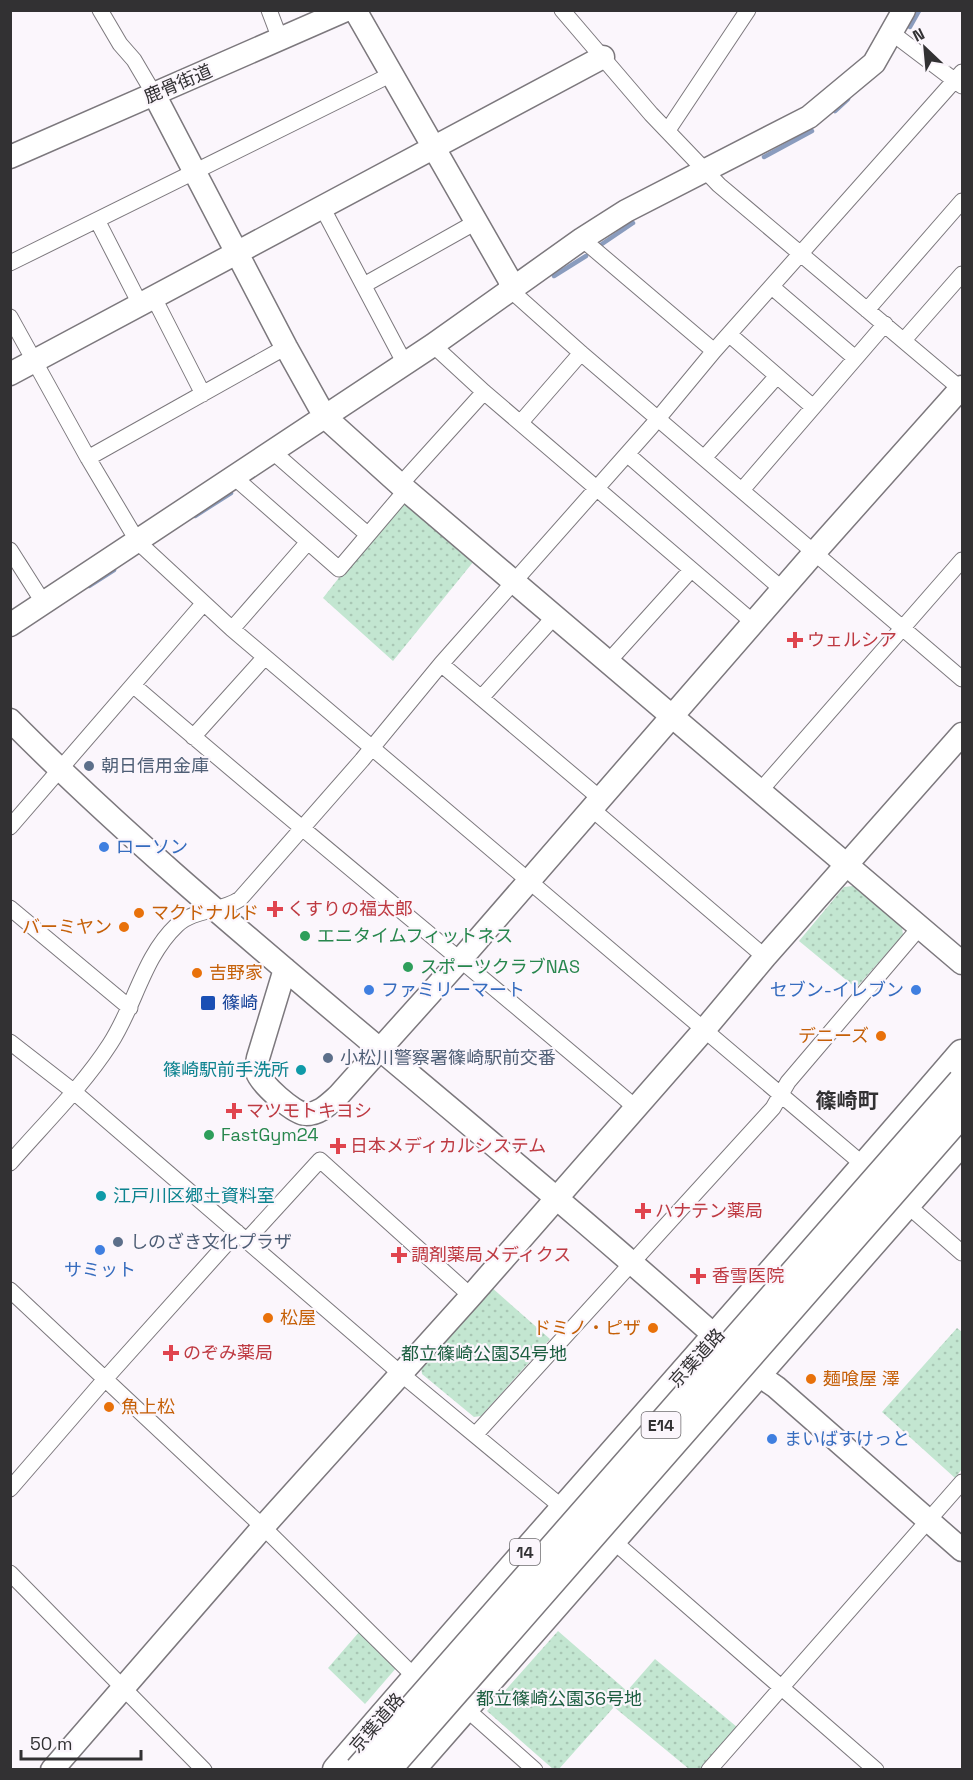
<svg xmlns="http://www.w3.org/2000/svg" width="973" height="1780" font-family="'Space Grotesk','Noto Sans JP',sans-serif">
<defs>
<pattern id="park-dots" width="8" height="8" patternUnits="userSpaceOnUse" patternTransform="scale(1.5)"><rect width="8" height="8" fill="#c3e6d1"/><path d="M2 2h.1M6 6h.1" fill="none" stroke="#a8c6b4" stroke-width="1.8" stroke-linecap="round"/></pattern>
</defs>
<rect width="100%" height="100%" fill="#fbf6fc"/>
<path fill="url(#park-dots)" d="M 404,495 L 478,556 L 393,661 L 323,598 Z
M 853,886 L 902,927 L 903,935 L 856,988 L 799,941 L 844,887 Z
M 490,1286 L 550,1339 L 481,1416 L 474,1417 L 422,1374 L 421,1366 Z
M 957,1328 L 962,1332 L 962,1469 L 955,1478 L 882,1412 Z
M 360,1631 L 397,1667 L 365,1704 L 328,1668 Z
M 558,1631 L 627,1691 L 655,1659 L 737,1727 L 700,1769 L 689,1769 L 614,1707 L 559,1769 L 553,1769 L 487,1711 Z"/>
<g fill="none" stroke-linecap="round" stroke-linejoin="round">
<path stroke="#8a9cbe" stroke-width="4.5" d="M 910,27 L 919,11
M 835,111 L 848,99
M 764,157 L 812,131
M 602,244 L 633,223
M 554,276 L 586,256
M 195,516 L 231,493
M 89,586 L 114,570"/>
<defs>
<path id="street" d="M 100,10 L 120,44 L 134,60 L 154,94
M 269,10 L 280,39
M 562,10 L 651,114 L 719,185 L 962,390
M 892,33 L 962,86
M 668,130 L 748,10
M 322,207 L 404,362
M 97,220 L 140,304
M 582,239 L 714,351
M 10,263 L 392,74
M 364,285 L 476,222
M 772,287 L 855,358
M 512,289 L 516,295 L 581,353 L 962,679
M 154,298 L 203,394
M 867,310 L 962,201
M 10,317 L 88,458 L 138,542 L 232,629 L 866,1167
M 730,335 L 813,407
M 904,340 L 962,274
M 433,345 L 484,392 L 754,623
M 521,422 L 581,353
M 272,451 L 367,534
M 627,454 L 783,590
M 88,458 L 286,347
M 704,458 L 777,376
M 234,477 L 339,569 L 406,490
M 400,485 L 484,392
M 742,490 L 885,324
M 10,550 L 43,602
M 232,629 L 308,542
M 608,662 L 691,570
M 441,664 L 602,800
M 133,685 C 299,828 469,965 635,1107
M 481,698 L 554,617
M 193,737 L 265,657
M 760,791 L 962,560
M 593,810 L 765,957
M 10,827 L 203,604
M 10,908 L 130,1008
M 10,1042 L 73,1091 L 400,1373 L 563,1508
M 10,1163 C 43,1125 83,1086 110,1044 C 135,1006 143,957 177,925 C 194,909 221,912 240,899 L 362,760 L 441,664 L 651,427 L 714,351 L 962,72
M 906,1204 L 962,1253
M 246,1241 L 320,1160 L 471,1296
M 10,1290 L 263,1527 L 416,1678
M 475,1435 L 773,1108 L 788,1082 L 920,927
M 10,1489 L 106,1378 L 237,1232
M 611,1539 L 876,1770
M 10,1573 L 204,1770
M 464,1707 L 535,1770
M 709,1770 L 962,1482"/>
<path id="secondary" d="M 355,10 L 509,279 L 512,289
M 154,94 L 286,347 L 325,417 L 406,490 L 962,963
M 10,157 L 346,10
M 10,374 L 603,57
M 10,625 L 433,345 L 582,239 L 626,211 L 809,117 L 874,63 L 904,10
M 10,720 C 115,826 230,923 345,1020 C 483,1136 623,1252 757,1374 L 776,1387 L 962,1550
M 285,969 L 258,1058 C 257,1062 256,1067 257,1072 C 260,1083 294,1114 306,1114 C 319,1114 328,1105 338,1096 L 461,959 L 814,553 L 962,387
M 52,1770 L 263,1527 L 471,1296 L 704,1030 L 765,957 L 962,734"/>
<path id="highway" d="M 337,1770 C 544,1529 756,1294 962,1054
M 410,1770 L 962,1140"/>
</defs>
<use href="#street" stroke="#7c787d" stroke-width="17"/>
<use href="#secondary" stroke="#7c787d" stroke-width="25"/>
<use href="#highway" stroke="#7c787d" stroke-width="31"/>
<use href="#street" stroke="#fff" stroke-width="15"/>
<use href="#secondary" stroke="#fff" stroke-width="22"/>
<use href="#highway" stroke="#fff" stroke-width="28"/>
<defs>
<path id="highway-bridge" d="M 359,1770 L 962,1082
M 386,1770 L 962,1112"/>
</defs>
<use href="#highway-bridge" stroke="#7c787d" stroke-width="31" stroke-linecap="butt"/>
<use href="#highway-bridge" stroke="#fff" stroke-width="28"/>
</g>
<g fill="#e0444e" stroke="#fbf6fc" stroke-width="2">
<path d="M792 631h6v6h6v6h-6v6h-6v-6h-6v-6h6z"/>
<path d="M272 900h6v6h6v6h-6v6h-6v-6h-6v-6h6z"/>
<path d="M231 1102h6v6h6v6h-6v6h-6v-6h-6v-6h6z"/>
<path d="M335 1137h6v6h6v6h-6v6h-6v-6h-6v-6h6z"/>
<path d="M640 1202h6v6h6v6h-6v6h-6v-6h-6v-6h6z"/>
<path d="M396 1246h6v6h6v6h-6v6h-6v-6h-6v-6h6z"/>
<path d="M695 1267h6v6h6v6h-6v6h-6v-6h-6v-6h6z"/>
<path d="M168 1344h6v6h6v6h-6v6h-6v-6h-6v-6h6z"/>
</g>
<g fill="#5c6f8a" stroke="#fbf6fc" stroke-width="2">
<circle cx="89" cy="766" r="6"/>
<circle cx="328" cy="1058" r="6"/>
<circle cx="118" cy="1242" r="6"/>
</g>
<g fill="#3f7fe0" stroke="#fbf6fc" stroke-width="2">
<circle cx="104" cy="847" r="6"/>
<circle cx="369" cy="990" r="6"/>
<circle cx="916" cy="990" r="6"/>
<circle cx="100" cy="1250" r="6"/>
<circle cx="772" cy="1439" r="6"/>
</g>
<g fill="#e8710a" stroke="#fbf6fc" stroke-width="2">
<circle cx="139" cy="913" r="6"/>
<circle cx="124" cy="927" r="6"/>
<circle cx="197" cy="973" r="6"/>
<circle cx="881" cy="1036" r="6"/>
<circle cx="268" cy="1318" r="6"/>
<circle cx="653" cy="1328" r="6"/>
<circle cx="811" cy="1379" r="6"/>
<circle cx="109" cy="1407" r="6"/>
</g>
<g fill="#2e9e5b" stroke="#fbf6fc" stroke-width="2">
<circle cx="305" cy="936" r="6"/>
<circle cx="408" cy="967" r="6"/>
<circle cx="209" cy="1135" r="6"/>
</g>
<rect fill="#1a4fb4" stroke="#fbf6fc" stroke-width="2" x="200" y="995" width="16" height="16" rx="3"/>
<g fill="#0f9aa8" stroke="#fbf6fc" stroke-width="2">
<circle cx="301" cy="1070" r="6"/>
<circle cx="101" cy="1196" r="6"/>
</g>
<g text-anchor="middle" stroke-width="4.5" stroke-linejoin="round" paint-order="stroke">
<g fill="#fbf6fc" stroke="#6e6c6f" stroke-width="1.5">
<rect x="641.5" y="1412" width="39" height="26" rx="4.5"/>
<rect x="510" y="1539" width="30" height="26" rx="4.5"/>
</g>
<g font-size="16" font-weight="bold" fill="#323133">
<text x="661" y="1431">E14</text>
<text x="525" y="1558">14</text>
</g>
<g font-size="18" fill="#323133" stroke="#fbf6fc">
<text transform="translate(178 84) rotate(-23)" y="6">鹿骨街道</text>
<text transform="translate(697 1358) rotate(-48)" y="6">京葉道路</text>
<text transform="translate(377 1723) rotate(-49)" y="6">京葉道路</text>
</g>
<g font-size="18" fill="#be3a42" stroke="#fbf6fc" text-anchor="start">
<text x="807" y="646">ウェルシア</text>
<text x="287" y="915">くすりの福太郎</text>
<text x="246" y="1117">マツモトキヨシ</text>
<text x="350" y="1152">日本メディカルシステム</text>
<text x="655" y="1217">ハナテン薬局</text>
<text x="411" y="1261">調剤薬局メディクス</text>
<text x="712" y="1282">香雪医院</text>
<text x="183" y="1359">のぞみ薬局</text>
</g>
<g font-size="18" fill="#4e5e75" stroke="#fbf6fc" text-anchor="start">
<text x="101" y="772">朝日信用金庫</text>
<text x="340" y="1064">小松川警察署篠崎駅前交番</text>
<text x="130" y="1248">しのざき文化プラザ</text>
</g>
<g font-size="18" fill="#366cbe" stroke="#fbf6fc" text-anchor="start">
<text x="116" y="853">ローソン</text>
<text x="381" y="996">ファミリーマート</text>
<text x="904" y="996" text-anchor="end">セブン-イレブン</text>
<text x="100" y="1276" text-anchor="middle">サミット</text>
<text x="784" y="1445">まいばすけっと</text>
</g>
<g font-size="18" fill="#c56008" stroke="#fbf6fc" text-anchor="start">
<text x="151" y="919">マクドナルド</text>
<text x="112" y="933" text-anchor="end">バーミヤン</text>
<text x="209" y="979">吉野家</text>
<text x="869" y="1042" text-anchor="end">デニーズ</text>
<text x="280" y="1324">松屋</text>
<text x="641" y="1334" text-anchor="end">ドミノ・ピザ</text>
<text x="823" y="1385">麺喰屋 澤</text>
<text x="121" y="1413">魚上松</text>
</g>
<g font-size="18" fill="#27864d" stroke="#fbf6fc" text-anchor="start">
<text x="317" y="942">エニタイムフィットネス</text>
<text x="420" y="973">スポーツクラブNAS</text>
<text x="221" y="1141">FastGym24</text>
</g>
<g font-size="18" fill="#164399" stroke="#fbf6fc" text-anchor="start">
<text x="222" y="1009">篠崎</text>
</g>
<g font-size="18" fill="#0d838f" stroke="#fbf6fc" text-anchor="end">
<text x="289" y="1076">篠崎駅前手洗所</text>
<text x="113" y="1202" text-anchor="start">江戸川区郷土資料室</text>
</g>
<g font-size="18" fill="#1c5e40" stroke="#fbf6fc">
<text x="484" y="1360">都立篠崎公園34号地</text>
<text x="559" y="1705">都立篠崎公園36号地</text>
</g>
<g font-size="21" font-weight="bold" fill="#323133" stroke="#fbf6fc">
<text x="847" y="1108">篠崎町</text>
</g>
</g>
<rect width="973" height="1780" fill="none" stroke="#323133" stroke-width="24"/>
<g transform="translate(925 48) rotate(334)" stroke="#fbf6fc" stroke-width="4.5" paint-order="stroke">
<path d="M0-4.5L10 22L0 15L-10 22Z" fill="#323133"/>
<text y="-9" font-size="16" font-weight="bold" text-anchor="middle" fill="#323133">N</text>
</g>
<path d="M21 1750v9h120v-9" fill="none" stroke="#323133" stroke-width="3"/>
<text x="30" y="1750" font-size="18" fill="#323133" stroke="#fbf6fc" stroke-width="4.5" paint-order="stroke">50 m</text>
</svg>
